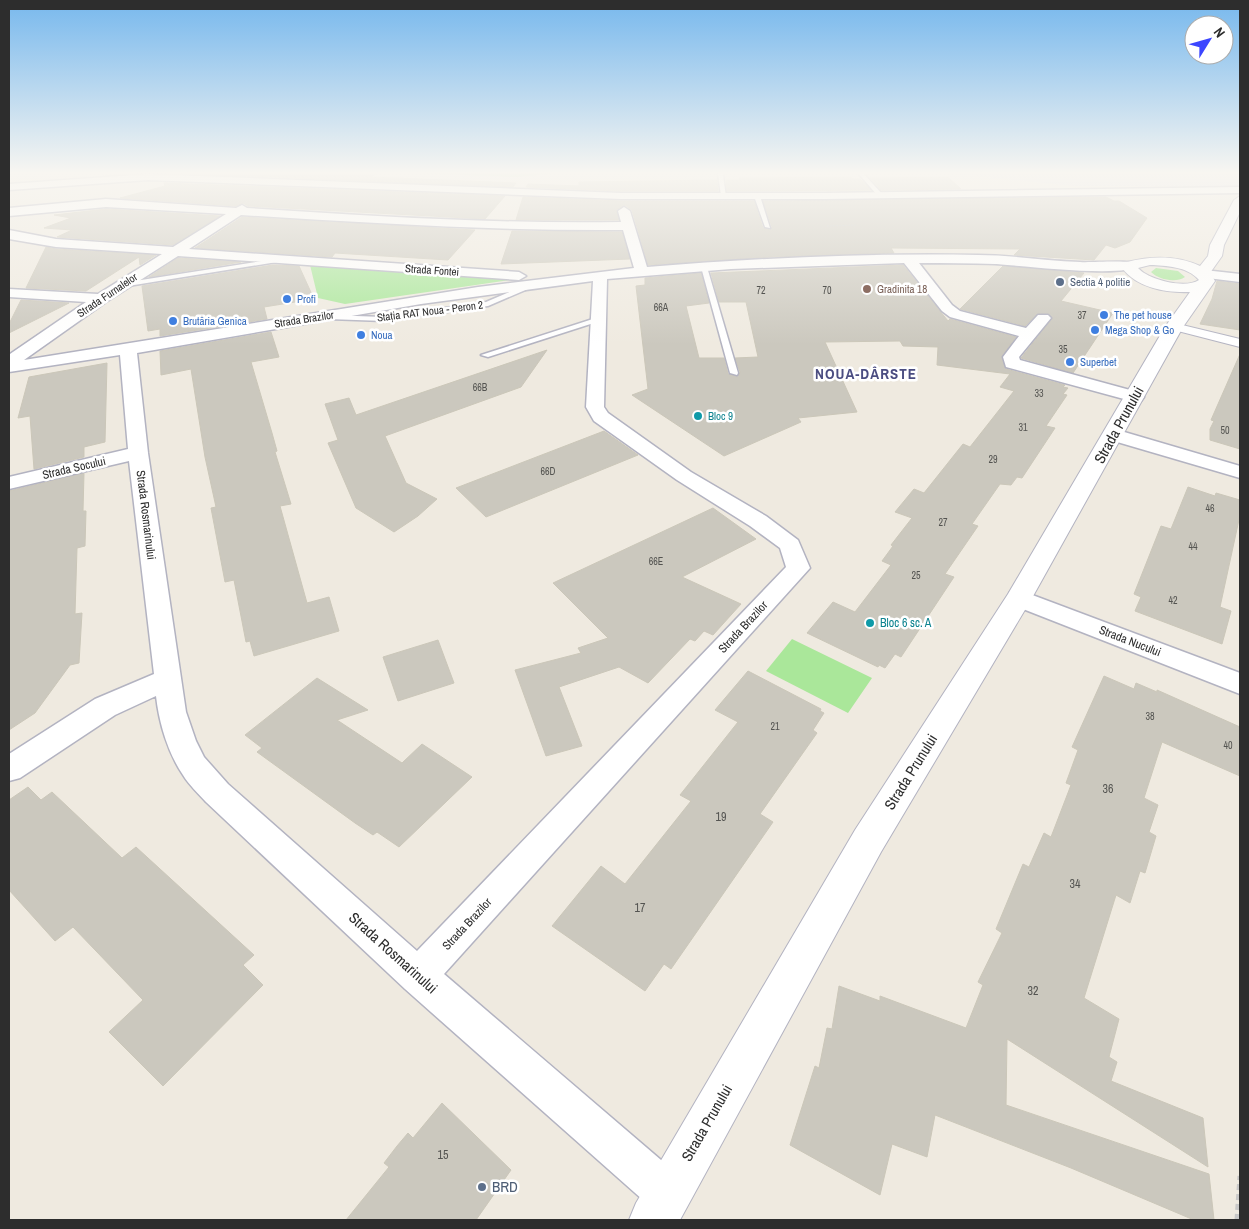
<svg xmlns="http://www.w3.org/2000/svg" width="1249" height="1229" font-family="'Archivo Narrow',sans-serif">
<rect width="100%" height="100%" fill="#efeae0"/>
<path fill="#e3e0e8" d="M 948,173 L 1240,173 L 1240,186 L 1073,186 Z"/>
<path fill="#aae79a" d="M 411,173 L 558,173 L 517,177 Z
M 310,265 L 510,280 L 345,304 L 318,298 Z
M 1156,268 L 1178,271 L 1185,277 C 1176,283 1159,280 1151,272 Z
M 792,639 L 872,678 L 848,713 L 766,671 Z"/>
<path fill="#cbc8be" stroke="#cbc7b9" d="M 177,173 L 376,173 L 372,177 L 516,183 L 513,187 Z
M 851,177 L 852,179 L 860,179 L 871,190 L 727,191 L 726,180 L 740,180 L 739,178 Z
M 948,177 L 961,189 L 881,190 L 870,178 Z
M 717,180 L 718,191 L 621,191 L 526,187 L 528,184 L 579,186 L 579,182 Z
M 164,183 L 505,196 L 485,219 L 248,206 L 243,203 L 236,206 L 120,198 L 165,186 Z
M 523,197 L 621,201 L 754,201 L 763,228 L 770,230 L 772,227 L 763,201 L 1106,197 L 1114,201 L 1119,201 L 1147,218 L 1130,242 L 1115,248 L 1106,245 L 1094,260 L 1014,255 L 1020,249 L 891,248 L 894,253 L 771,257 L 648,265 L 632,210 L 625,205 L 616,210 L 619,220 L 516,220 Z
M 106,209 L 220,216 L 173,245 L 57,237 L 72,230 L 44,228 L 71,218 L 54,215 Z
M 242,217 L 384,225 L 475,230 L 448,260 L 335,253 L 332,257 L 195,248 Z
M 512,231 L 622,232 L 630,259 L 501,264 Z
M 46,247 L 56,249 L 156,255 L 140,265 L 139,257 L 86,291 L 26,288 Z
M 178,258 L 241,262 L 149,277 Z
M 273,265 L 299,266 L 314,299 L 264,307 L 267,319 L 160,336 L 160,329 L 148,331 L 142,286 Z
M 903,265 L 948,321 L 950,319 L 1016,337 L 1002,356 L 1006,369 L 1065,385 L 1063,387 L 1068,388 L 1063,394 L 1067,395 L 1046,426 L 1055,428 L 1022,478 L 1017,477 L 1011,485 L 1000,484 L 972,524 L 978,526 L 945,574 L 954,577 L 901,657 L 895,654 L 885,668 L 879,665 L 878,667 L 807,633 L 833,602 L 855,612 L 891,565 L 882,561 L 893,546 L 891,545 L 912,518 L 895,512 L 914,489 L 924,493 L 963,444 L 970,447 L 1014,391 L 1000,387 L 1010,374 L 937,365 L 938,347 L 903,346 L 900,341 L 825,342 L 857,412 L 798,418 L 801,422 L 724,456 L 632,395 L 648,389 L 636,286 L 645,285 L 645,278 L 701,273 L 709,303 L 686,306 L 699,358 L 724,358 L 728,374 L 738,377 L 740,372 L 735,358 L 758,357 L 746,302 L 719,302 L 711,273 Z
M 1003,266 L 1084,273 L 1061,301 L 1113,313 L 1073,373 L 1021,358 L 1052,319 L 1049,314 L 1037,314 L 1025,326 L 960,309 Z
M 1217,281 L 1240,284 L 1240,330 L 1200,324 L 1212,299 Z
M 21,300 L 69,303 L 9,333 L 9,324 Z
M 271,332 L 279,357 L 251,362 L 272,433 L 277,451 L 275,452 L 291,504 L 280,506 L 307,603 L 329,597 L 339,631 L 254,656 L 250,641 L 246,642 L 234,580 L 225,582 L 211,508 L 216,507 L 205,457 L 191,369 L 161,375 L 160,351 Z
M 547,350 L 521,387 L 385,436 L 406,483 L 437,499 L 418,516 L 394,532 L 356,508 L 328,443 L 338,440 L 325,404 L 349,398 L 356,415 Z
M 1240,354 L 1240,449 L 1210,440 L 1210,429 L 1214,421 L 1211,420 Z
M 107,363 L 105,442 L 84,447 L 84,457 L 34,469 L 30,416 L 18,418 L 29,377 Z
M 604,431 L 638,455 L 486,517 L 456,488 Z
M 84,473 L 83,511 L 86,511 L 85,546 L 77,548 L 75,614 L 82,613 L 79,663 L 70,665 L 35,713 L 9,730 L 9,491 Z
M 1188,487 L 1215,496 L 1216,493 L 1240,500 L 1240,515 L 1220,607 L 1231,611 L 1222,644 L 1135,611 L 1141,597 L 1134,594 L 1161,526 L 1171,529 Z
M 713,508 L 756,539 L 682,577 L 741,604 L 713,635 L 704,631 L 695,641 L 690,639 L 648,683 L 619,667 L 559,687 L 582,746 L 546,756 L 515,670 L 581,653 L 578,648 L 608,638 L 553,583 Z
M 438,640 L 454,683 L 398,701 L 383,657 Z
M 748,671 L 821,709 L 820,711 L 824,713 L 813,730 L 817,733 L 760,814 L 773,822 L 671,969 L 664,964 L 645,991 L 552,926 L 601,866 L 625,884 L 691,801 L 680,795 L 738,722 L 715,710 Z
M 1104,676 L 1134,689 L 1136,683 L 1157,692 L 1157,690 L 1240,727 L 1240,776 L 1162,742 L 1144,798 L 1158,805 L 1149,832 L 1156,836 L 1145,873 L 1140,871 L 1130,903 L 1116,895 L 1084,998 L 1119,1019 L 1109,1057 L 1117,1062 L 1111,1081 L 1203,1118 L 1208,1167 L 1007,1039 L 1006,1105 L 1209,1174 L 1214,1220 L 1194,1220 L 1071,1168 L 935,1115 L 927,1157 L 892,1144 L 880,1195 L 790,1145 L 815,1066 L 819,1068 L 827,1028 L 832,1029 L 839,986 L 880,1001 L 880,996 L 966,1028 L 983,985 L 978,982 L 1002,933 L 996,929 L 1023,864 L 1029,867 L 1044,833 L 1051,837 L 1071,785 L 1066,783 L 1078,750 L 1072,747 Z
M 317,678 L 368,710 L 337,720 L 402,763 L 422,744 L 472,777 L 399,847 L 377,832 L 373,835 L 355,823 L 257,752 L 262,748 L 245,735 Z
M 28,787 L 41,800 L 52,792 L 122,858 L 136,847 L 254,955 L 243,965 L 263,985 L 163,1086 L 109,1032 L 143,1000 L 73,927 L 55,941 L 9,890 L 9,800 Z
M 442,1103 L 511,1170 L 476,1220 L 346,1220 L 389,1167 L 384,1163 L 397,1146 L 408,1133 L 413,1138 Z"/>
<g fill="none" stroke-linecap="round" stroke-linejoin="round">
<defs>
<path id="service" d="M 718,173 L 724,173 L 723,175 L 726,197 L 721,196 Z
M 858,173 L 863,173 L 882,194 L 882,196 L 878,196 Z
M 757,194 L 760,196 L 770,228 L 765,227 L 754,196 Z
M 281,258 L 284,260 L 283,261 L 122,287 L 118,285 L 122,283 Z
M 704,265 L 707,267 L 738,373 L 737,375 L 730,373 L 701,267 Z
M 530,283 L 537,285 L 488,306 L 384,321 L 328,319 L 324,317 L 328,315 L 384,317 L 486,302 Z
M 596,318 L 603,320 L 488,357 L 481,355 Z"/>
<path id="pedestrian" d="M 1174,323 L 1240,339 L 1240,347 L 1170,329 L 1168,327 L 1170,325 Z"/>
<path id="minor" d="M 148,174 L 621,193 L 825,193 L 1240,187 L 1240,193 L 825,199 L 621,199 L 148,180 L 9,190 L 9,184 Z
M 106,199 L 236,208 L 242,205 L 247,208 C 372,216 496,224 621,222 L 618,211 L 624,207 L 630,211 L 647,267 C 757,258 868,253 978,255 C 1012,255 1046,261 1080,262 C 1091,263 1134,259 1139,265 C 1128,279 1017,265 995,264 C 970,263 944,263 919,263 L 952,305 L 960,311 L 1026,328 L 1038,315 L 1048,315 L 1051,318 L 1019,357 L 1020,360 L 1141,393 L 1144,397 L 1141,401 L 1135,402 L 1006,367 L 1003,357 L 1019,336 L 950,317 L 942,311 L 904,263 L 731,269 L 607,279 L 604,407 L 608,413 L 691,472 L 766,516 L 798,540 L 810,568 L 444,974 L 682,1178 L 689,1193 L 682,1208 L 667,1215 L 652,1208 L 405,989 L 206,802 C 198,793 189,785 183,775 C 168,753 159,723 156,696 L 115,715 L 20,778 L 9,781 L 9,754 L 95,699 L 154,674 L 129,461 L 9,489 L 9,477 L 128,449 L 120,355 L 9,372 L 10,354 L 86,302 L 9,297 L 9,289 L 98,294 L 162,254 L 56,247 L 9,239 L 9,230 L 56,239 L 173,247 L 226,214 L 106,207 L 9,216 L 9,208 ZM 241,215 C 368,223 495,231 623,230 L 634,268 L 478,287 L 24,360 L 106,302 L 178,256 L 519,280 L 526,276 L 519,272 L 189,249 ZM 593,281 L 586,407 L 594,421 L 677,480 L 750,526 L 780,548 L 786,567 L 417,951 L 228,784 L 204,757 L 196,741 L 186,712 L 148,453 L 137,353 L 421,304 Z
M 1204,270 L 1240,274 L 1240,282 L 1199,277 L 1197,274 L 1199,271 Z
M 1114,429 L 1240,466 L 1240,478 L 1107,439 L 1104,435 L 1107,431 Z
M 1019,590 L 1240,673 L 1240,694 L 1010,604 L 1007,598 L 1010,592 Z"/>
<path id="tertiary" d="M 1240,196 L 1240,212 L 1224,245 L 1222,256 L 1210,273 L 1215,281 L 1183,327 L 1032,598 L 881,852 L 680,1220 L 629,1220 L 636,1203 L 855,830 L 1008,594 L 1165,327 L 1190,292 C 1166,293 1137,288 1122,268 L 1127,262 C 1151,256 1176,255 1200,266 L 1208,256 L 1210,245 L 1234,200 ZM 1150,265 C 1166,266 1187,266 1199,280 C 1185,289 1149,280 1138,268 Z"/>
</defs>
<use href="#service" stroke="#b3b3c1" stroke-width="3"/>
<use href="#pedestrian" stroke="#b3b3c1" stroke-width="2"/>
<use href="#minor" stroke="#b3b3c1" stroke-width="3"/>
<use href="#tertiary" stroke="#b3b3c1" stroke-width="2"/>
<path stroke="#c8c8c8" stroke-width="1" stroke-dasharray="2 1" stroke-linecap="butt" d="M 827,226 L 856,225"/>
<path stroke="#c8c8c8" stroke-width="5" stroke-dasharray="6 4" stroke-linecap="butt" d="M 1237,1220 L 1240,1176"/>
<use href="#service" fill="#fff" fill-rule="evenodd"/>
<use href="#pedestrian" fill="#fff" fill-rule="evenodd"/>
<use href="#minor" fill="#fff" fill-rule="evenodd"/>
<use href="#tertiary" fill="#fff" fill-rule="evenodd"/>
</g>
<linearGradient id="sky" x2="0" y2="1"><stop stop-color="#77b8ed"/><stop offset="0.5" stop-color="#f8f6f1"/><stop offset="1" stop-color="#f8f6f1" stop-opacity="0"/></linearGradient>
<rect width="1249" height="345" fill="url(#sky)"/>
<g fill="#5c6f8a" stroke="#fff" stroke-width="2">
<circle cx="1060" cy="282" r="5"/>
<circle cx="482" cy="1187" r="5"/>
</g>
<circle fill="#8d6e63" stroke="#fff" stroke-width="2" cx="867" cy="289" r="5"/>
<g fill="#3f7fe0" stroke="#fff" stroke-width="2">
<circle cx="287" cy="299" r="5"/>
<circle cx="1104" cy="315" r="5"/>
<circle cx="173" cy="321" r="5"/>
<circle cx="1095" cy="330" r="5"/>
<circle cx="361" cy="335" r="5"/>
<circle cx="1070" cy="362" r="5"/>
</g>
<g fill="#0f9aa8" stroke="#fff" stroke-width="2">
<circle cx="698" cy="416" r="5"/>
<circle cx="870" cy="623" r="5"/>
</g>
<g text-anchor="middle" stroke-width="5" stroke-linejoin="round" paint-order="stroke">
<g font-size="10" fill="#545451">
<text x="761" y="294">72</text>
<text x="827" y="294">70</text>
<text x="661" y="311">66A</text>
<text x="1082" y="319">37</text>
<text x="1063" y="353">35</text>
<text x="480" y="391">66B</text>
<text x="1039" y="397">33</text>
<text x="1023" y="431">31</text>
<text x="1225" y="434">50</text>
<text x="993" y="463">29</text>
<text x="548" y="475">66D</text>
<text x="1210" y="512">46</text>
<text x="943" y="526">27</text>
<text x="1193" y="550">44</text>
<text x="656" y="565">66E</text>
<text x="916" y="579">25</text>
<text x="1173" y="604">42</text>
<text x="1150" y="720">38</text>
<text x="775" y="730">21</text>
<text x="1228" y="749">40</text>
</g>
<g font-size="11" fill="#2d2d2d" stroke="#fff">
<text transform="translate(432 270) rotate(4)" y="4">Strada Fontei</text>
<text transform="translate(107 295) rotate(-34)" y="4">Strada Furnalelor</text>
<text transform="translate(430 311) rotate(-7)" y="4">Stația RAT Noua - Peron 2</text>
<text transform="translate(304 319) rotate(-9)" y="4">Strada Brazilor</text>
</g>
<g font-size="11" fill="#4e5e75" stroke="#fff" text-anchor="start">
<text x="1070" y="286">Sectia 4 politie</text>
</g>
<g font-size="11" fill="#785e54" stroke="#fff" text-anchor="start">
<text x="877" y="293">Gradinita 18</text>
</g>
<g font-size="11" fill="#366cbe" stroke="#fff" text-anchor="start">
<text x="297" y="303">Profi</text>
<text x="1114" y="319">The pet house</text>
<text x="183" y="325">Brutăria Genica</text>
<text x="1105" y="334">Mega Shop &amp; Go</text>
<text x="371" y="339">Noua</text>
<text x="1080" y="366">Superbet</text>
</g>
<g font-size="11" fill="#0d838f" stroke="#fff" text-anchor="start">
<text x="708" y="420">Bloc 9</text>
</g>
<g font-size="12" fill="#2d2d2d" stroke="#fff">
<text transform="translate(74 468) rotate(-13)" y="4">Strada Socului</text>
<text transform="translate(146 515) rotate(83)" y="4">Strada Rosmarinului</text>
<text transform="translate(743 627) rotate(-47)" y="4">Strada Brazilor</text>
<text transform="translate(1130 641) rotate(21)" y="4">Strada Nucului</text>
<text transform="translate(467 924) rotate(-47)" y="4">Strada Brazilor</text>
</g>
<g font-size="12" fill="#0d838f" stroke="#fff" text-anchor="start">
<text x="880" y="627">Bloc 6 sc. A</text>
</g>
<g font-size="12" fill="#545451">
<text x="1108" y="793">36</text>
<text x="721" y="821">19</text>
<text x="1075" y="888">34</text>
<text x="640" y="912">17</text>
<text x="1033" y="995">32</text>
<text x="443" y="1159">15</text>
</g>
<g font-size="15" font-weight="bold" letter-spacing="1" fill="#4b4d81" stroke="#fff">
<text x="866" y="379">NOUA-DÂRSTE</text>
</g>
<g font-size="15" fill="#2d2d2d" stroke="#fff">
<text transform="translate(1119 425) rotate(-61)" y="5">Strada Prunului</text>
<text transform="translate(911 772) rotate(-58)" y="5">Strada Prunului</text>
<text transform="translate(393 953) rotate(42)" y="5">Strada Rosmarinului</text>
<text transform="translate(707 1123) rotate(-60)" y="5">Strada Prunului</text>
</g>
<g font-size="15" fill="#4e5e75" stroke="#fff" text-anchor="start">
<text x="492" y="1192">BRD</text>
</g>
</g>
<rect width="1249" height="1229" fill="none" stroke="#2d2d2d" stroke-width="20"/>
<g transform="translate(1209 40) rotate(53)"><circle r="24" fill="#ffffff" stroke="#ababab"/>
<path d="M0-4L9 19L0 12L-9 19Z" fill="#3c46ff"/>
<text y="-8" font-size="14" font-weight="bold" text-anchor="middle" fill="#2d2d2d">N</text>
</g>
</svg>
